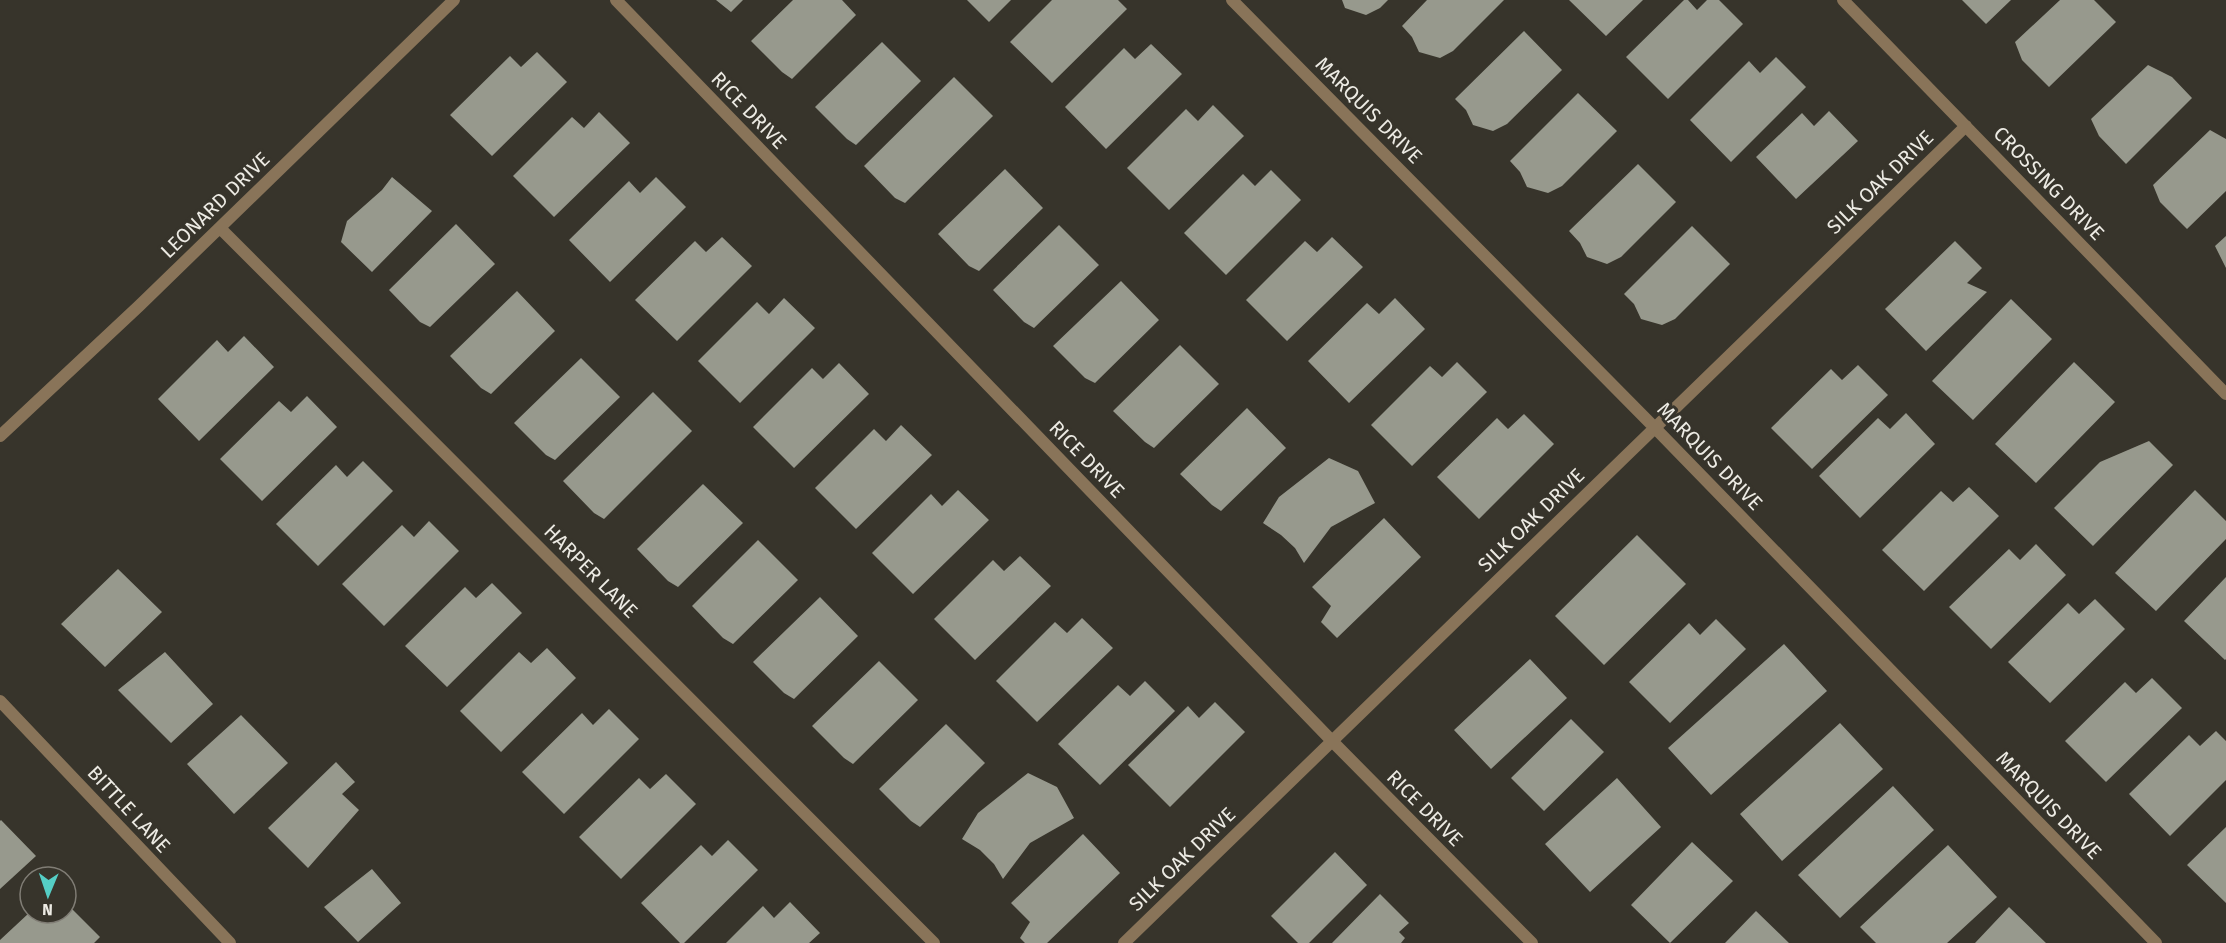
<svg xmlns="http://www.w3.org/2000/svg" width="2226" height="943" font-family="'Fira Sans',sans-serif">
<rect width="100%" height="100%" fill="#37342b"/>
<path fill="#97998d" d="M 716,0 L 743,0 L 731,12 Z
M 793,0 L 842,0 L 856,15 L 792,79 L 782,72 L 751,41 Z
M 967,0 L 1011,0 L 989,22 Z
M 1052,0 L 1118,0 L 1127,9 L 1052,83 L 1010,42 Z
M 1342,0 L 1388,0 L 1380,8 L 1366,15 L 1345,8 Z
M 1427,0 L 1504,0 L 1453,51 L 1440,58 L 1419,52 L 1412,37 L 1402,26 Z
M 1569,0 L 1643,0 L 1606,36 Z
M 1684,0 L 1688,0 L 1697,10 L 1707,0 L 1719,0 L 1743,24 L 1668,99 L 1626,57 Z
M 1962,0 L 2011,0 L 1986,24 Z
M 2060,0 L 2094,0 L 2116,22 L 2049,87 L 2022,60 L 2015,42 Z
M 1524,31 L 1562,70 L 1507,124 L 1493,131 L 1473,125 L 1466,110 L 1455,99 Z
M 882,42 L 921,81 L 856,145 L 847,139 L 815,107 Z
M 1151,44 L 1182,74 L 1106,149 L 1065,107 L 1124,48 L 1135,59 Z
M 537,52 L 567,82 L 492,156 L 450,115 L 510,56 L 521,67 Z
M 1776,57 L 1806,87 L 1731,162 L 1690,120 L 1749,61 L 1760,73 Z
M 2148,65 L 2172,77 L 2192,98 L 2126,164 L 2099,136 L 2091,119 Z
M 954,77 L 993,116 L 905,203 L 895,198 L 864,166 Z
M 1578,93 L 1617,131 L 1562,186 L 1548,193 L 1527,187 L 1520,172 L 1510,161 Z
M 1213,105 L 1244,136 L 1169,210 L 1127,168 L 1186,109 L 1198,121 Z
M 1829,111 L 1858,141 L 1796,199 L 1756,157 L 1802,113 L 1814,126 Z
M 599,112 L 630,143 L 554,217 L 513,176 L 572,117 L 584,128 Z
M 2210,130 L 2226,139 L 2226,191 L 2187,229 L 2160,202 L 2153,185 Z
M 1638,164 L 1676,202 L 1621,257 L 1607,264 L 1587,257 L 1580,243 L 1569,231 Z
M 1005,169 L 1043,208 L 979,271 L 969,266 L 938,234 Z
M 1271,170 L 1301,200 L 1226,275 L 1184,233 L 1243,174 L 1255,186 Z
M 392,177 L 432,211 L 372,272 L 341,242 L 347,221 L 382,190 Z
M 656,177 L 686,207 L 610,282 L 569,240 L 629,181 L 640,193 Z
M 456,224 L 495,264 L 430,327 L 420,322 L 389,290 Z
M 1059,225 L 1099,265 L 1034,328 L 1024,322 L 993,290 Z
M 1692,226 L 1730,264 L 1675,319 L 1662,325 L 1641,319 L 1634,304 L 1624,294 Z
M 2226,236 L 2226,268 L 2215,246 Z
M 722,237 L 752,266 L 677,341 L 635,300 L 695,241 L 706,252 Z
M 1332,237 L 1363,267 L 1287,341 L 1246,300 L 1305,241 L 1317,252 Z
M 1955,241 L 1982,268 L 1967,283 L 1987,292 L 1926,351 L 1885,309 Z
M 1121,281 L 1159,320 L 1095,383 L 1085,378 L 1053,346 Z
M 517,291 L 555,331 L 491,394 L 481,388 L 450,356 Z
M 784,298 L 815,328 L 740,403 L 698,361 L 757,302 L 769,314 Z
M 1395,298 L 1425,329 L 1349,403 L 1308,361 L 1367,303 L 1379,314 Z
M 2011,299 L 2052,339 L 1973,420 L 1932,381 Z
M 244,336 L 274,367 L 199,441 L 158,399 L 217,340 L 228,352 Z
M 1180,345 L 1219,384 L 1154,448 L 1145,442 L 1113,411 Z
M 581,358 L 620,397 L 555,460 L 546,455 L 514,423 Z
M 1457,362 L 1487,392 L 1412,466 L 1371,425 L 1430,366 L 1442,377 Z
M 2074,362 L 2115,402 L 2036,483 L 1995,444 Z
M 839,363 L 869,394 L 794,468 L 753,427 L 812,368 L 823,379 Z
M 1858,365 L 1888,395 L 1812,469 L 1771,428 L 1831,369 L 1842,380 Z
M 653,392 L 692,431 L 604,519 L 594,513 L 563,481 Z
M 307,396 L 337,427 L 262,501 L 220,459 L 279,401 L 291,412 Z
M 1247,408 L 1286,448 L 1221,511 L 1212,505 L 1180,474 Z
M 1906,413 L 1935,444 L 1860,518 L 1819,476 L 1878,418 L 1890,429 Z
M 1524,414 L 1554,444 L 1479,519 L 1437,477 L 1497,418 L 1508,429 Z
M 901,425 L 932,455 L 856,529 L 815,488 L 874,429 L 886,441 Z
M 2149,441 L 2173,465 L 2093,546 L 2054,508 L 2100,462 Z
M 1329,458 L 1358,471 L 1375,503 L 1331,527 L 1304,563 L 1295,548 L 1281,535 L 1263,523 L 1279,497 Z
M 363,461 L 393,491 L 318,566 L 276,524 L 336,465 L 347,477 Z
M 703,484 L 743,523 L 678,587 L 668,581 L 637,549 Z
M 1969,487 L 1999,516 L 1924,591 L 1882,550 L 1941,491 L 1953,502 Z
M 958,490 L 989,520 L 913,594 L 872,553 L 931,494 L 942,506 Z
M 2195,490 L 2226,521 L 2226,539 L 2156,611 L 2115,573 Z
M 1384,518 L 1421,557 L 1337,638 L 1321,622 L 1331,606 L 1312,587 Z
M 429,521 L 459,551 L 384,626 L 342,584 L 402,525 L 414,537 Z
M 1637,535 L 1686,584 L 1604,665 L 1555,616 Z
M 758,540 L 798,580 L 733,644 L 723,638 L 692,606 Z
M 2036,544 L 2066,575 L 1991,649 L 1949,607 L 2009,549 L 2020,560 Z
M 1020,556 L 1051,586 L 975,660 L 934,619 L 993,560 L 1004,571 Z
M 118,569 L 162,612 L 105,667 L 61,624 Z
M 2226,577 L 2226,659 L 2225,660 L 2184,621 Z
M 492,583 L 522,613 L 447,687 L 405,646 L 465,587 L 476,598 Z
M 820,597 L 858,636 L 794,699 L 784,693 L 753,662 Z
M 2095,599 L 2125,629 L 2050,703 L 2008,662 L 2068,603 L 2079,614 Z
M 1082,618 L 1113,648 L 1037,722 L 996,681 L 1055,622 L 1067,633 Z
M 1716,619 L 1746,649 L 1670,723 L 1629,682 L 1689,623 L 1700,635 Z
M 1784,644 L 1827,691 L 1711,795 L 1668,748 Z
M 547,648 L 576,678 L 501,752 L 460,711 L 519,652 L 531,663 Z
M 165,652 L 213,704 L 171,743 L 118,690 Z
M 1530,659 L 1567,698 L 1491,769 L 1454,730 Z
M 879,661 L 918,700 L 853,764 L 844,758 L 812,726 Z
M 2152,678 L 2182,708 L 2106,782 L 2065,741 L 2125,682 L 2136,693 Z
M 1145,681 L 1175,711 L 1100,785 L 1058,744 L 1118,685 L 1130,696 Z
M 1215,702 L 1245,732 L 1170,807 L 1128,765 L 1188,706 L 1199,718 Z
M 609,709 L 639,739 L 564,814 L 522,772 L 582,713 L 593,725 Z
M 241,715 L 288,763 L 234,814 L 187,764 Z
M 1571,719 L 1604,752 L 1544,811 L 1511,778 Z
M 1840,723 L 1883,769 L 1782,861 L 1740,814 Z
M 946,724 L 985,763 L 920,827 L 911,821 L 879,789 Z
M 2216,731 L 2226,741 L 2226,780 L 2170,836 L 2129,794 L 2189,735 L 2200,746 Z
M 336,762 L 355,782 L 342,794 L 359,810 L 308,868 L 268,828 Z
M 1028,773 L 1057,787 L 1074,818 L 1030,843 L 1003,879 L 994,864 L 980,850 L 962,839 L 978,813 Z
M 666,774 L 696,804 L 621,879 L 579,837 L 639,778 L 650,789 Z
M 1617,778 L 1661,827 L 1590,892 L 1545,844 Z
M 1893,786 L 1934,830 L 1840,918 L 1798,875 Z
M 1,820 L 36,856 L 0,889 L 0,821 Z
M 2226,827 L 2226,903 L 2187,865 Z
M 1083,834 L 1120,873 L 1047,943 L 1025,943 L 1020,938 L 1030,922 L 1011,903 Z
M 728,840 L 758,870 L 684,943 L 680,943 L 641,903 L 701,845 L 712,856 Z
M 1692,842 L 1733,881 L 1670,943 L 1631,905 Z
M 1948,845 L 1997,897 L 1947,943 L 1876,943 L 1860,927 Z
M 1335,852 L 1367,885 L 1309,943 L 1298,943 L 1271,916 Z
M 372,869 L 401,903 L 358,942 L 324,907 Z
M 1380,894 L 1409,923 L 1399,932 L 1405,938 L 1401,943 L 1332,943 Z
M 790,902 L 820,933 L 809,943 L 726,943 L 763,906 L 774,918 Z
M 66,903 L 100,937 L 94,943 L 0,943 L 0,940 L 29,913 L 66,913 Z
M 2009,907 L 2046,943 L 1975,943 Z
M 1756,911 L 1789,943 L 1725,943 Z"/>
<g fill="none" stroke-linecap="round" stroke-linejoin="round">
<path stroke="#897459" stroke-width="12" d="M 616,0 L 1332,741 L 1532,943
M 1232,0 L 1655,428 L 2156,943
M 1843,0 L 2226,394
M 220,228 L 934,943
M 0,436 L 139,306 L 454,0
M 0,701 L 230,943
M 1124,943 L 1966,126"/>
</g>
<g text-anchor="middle" stroke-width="6" stroke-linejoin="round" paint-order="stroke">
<g font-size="20" fill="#edebe4" stroke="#37342b">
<text transform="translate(749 110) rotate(46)" y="7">RICE DRIVE</text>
<text transform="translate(1369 110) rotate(45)" y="7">MARQUIS DRIVE</text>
<text transform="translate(1880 182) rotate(-44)" y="7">SILK OAK DRIVE</text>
<text transform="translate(2049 183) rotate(46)" y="7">CROSSING DRIVE</text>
<text transform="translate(215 205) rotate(-44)" y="7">LEONARD DRIVE</text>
<text transform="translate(1710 456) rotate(46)" y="7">MARQUIS DRIVE</text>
<text transform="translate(1087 459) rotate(46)" y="7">RICE DRIVE</text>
<text transform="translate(1531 520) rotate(-44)" y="7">SILK OAK DRIVE</text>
<text transform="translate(591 571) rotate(45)" y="7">HARPER LANE</text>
<text transform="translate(2049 805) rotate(46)" y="7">MARQUIS DRIVE</text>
<text transform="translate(1425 808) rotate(45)" y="7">RICE DRIVE</text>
<text transform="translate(129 809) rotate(47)" y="7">BITTLE LANE</text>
<text transform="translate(1182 859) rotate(-44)" y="7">SILK OAK DRIVE</text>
</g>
</g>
<g transform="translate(48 895) rotate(182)"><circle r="28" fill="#37342b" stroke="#807d75" stroke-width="1.5"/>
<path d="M0-4.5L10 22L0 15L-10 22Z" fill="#55cec5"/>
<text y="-9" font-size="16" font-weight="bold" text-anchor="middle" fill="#edebe4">N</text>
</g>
</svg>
